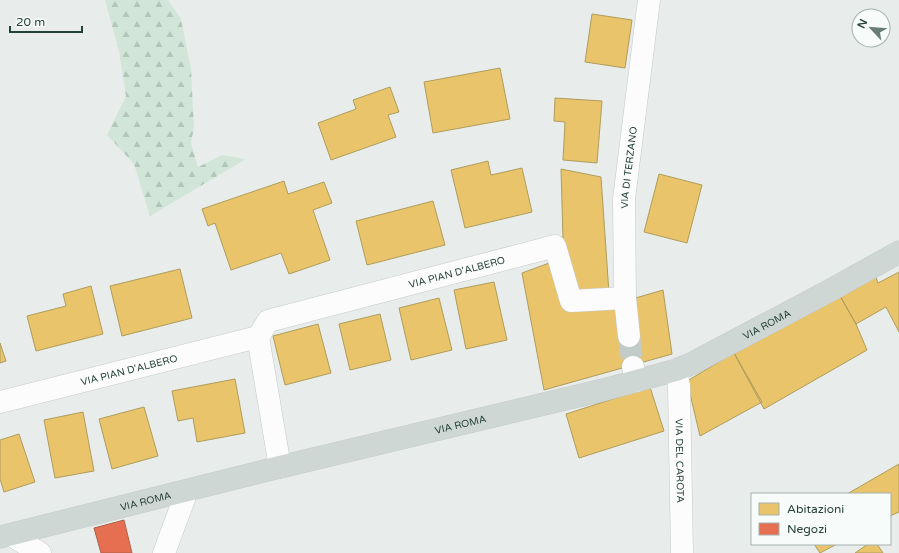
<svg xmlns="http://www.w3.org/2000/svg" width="899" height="553" font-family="'Varela Round',sans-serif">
<defs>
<pattern id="forest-firs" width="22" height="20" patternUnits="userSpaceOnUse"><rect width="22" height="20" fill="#d1e6d8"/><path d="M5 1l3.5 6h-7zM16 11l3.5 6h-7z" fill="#b3c6ba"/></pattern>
</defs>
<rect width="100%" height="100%" fill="#e8edeb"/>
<path fill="url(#forest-firs)" d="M 105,0 L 168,0 L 181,19 L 191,69 L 194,127 L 191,143 L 198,167 L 222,155 L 246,159 L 150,216 L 134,164 L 107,135 L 126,96 L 119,51 Z"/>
<path fill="#e9c46a" stroke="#ae9d5c" d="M 592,14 L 632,20 L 625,68 L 585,62 Z
M 500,68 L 510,119 L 433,133 L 424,82 Z
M 390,87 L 399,112 L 388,115 L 396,137 L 331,160 L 318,123 L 356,109 L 353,100 Z
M 555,98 L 602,101 L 597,163 L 563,160 L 565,122 L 554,121 Z
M 488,161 L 491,175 L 522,168 L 532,212 L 465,228 L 451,170 Z
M 561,169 L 601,177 L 609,293 L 578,296 L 563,239 Z
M 659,174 L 702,185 L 687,243 L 644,232 Z
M 284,181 L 288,194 L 324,182 L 332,203 L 313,210 L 330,260 L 289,274 L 281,253 L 231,270 L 215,223 L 208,226 L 202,209 Z
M 433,201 L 445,245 L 367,265 L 356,221 Z
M 552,262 L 567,306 L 615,304 L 663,290 L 672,354 L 544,390 L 522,273 Z
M 180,269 L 192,318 L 122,336 L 110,286 Z
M 899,272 L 899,332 L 886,307 L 856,324 L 839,294 L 875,275 L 878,283 Z
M 494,282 L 507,340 L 466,349 L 454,290 Z
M 91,286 L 103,334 L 36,351 L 27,316 L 66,306 L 63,294 Z
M 839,294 L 856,324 L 867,350 L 764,409 L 734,353 Z
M 439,298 L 452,350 L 411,360 L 399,308 Z
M 380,314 L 391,360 L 350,370 L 339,324 Z
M 318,324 L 331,373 L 285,385 L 273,336 Z
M 0,343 L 6,361 L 0,363 Z
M 734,353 L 762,402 L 700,436 L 687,381 Z
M 235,379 L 245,433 L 197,442 L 193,418 L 178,421 L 172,391 Z
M 650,387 L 664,431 L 579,458 L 566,414 Z
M 144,407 L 158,456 L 112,469 L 99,419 Z
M 83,412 L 94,471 L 55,478 L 44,420 Z
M 19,434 L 35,482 L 4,492 L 0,479 L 0,440 Z
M 899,464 L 899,512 L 890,516 L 890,494 L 847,494 Z
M 814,544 L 837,544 L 820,553 Z
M 868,544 L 877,544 L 883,553 L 855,553 Z"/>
<path fill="#e76f51" stroke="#ac624a" d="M 124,520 L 132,553 L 101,553 L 94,528 Z"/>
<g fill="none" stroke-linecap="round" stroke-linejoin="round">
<path stroke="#c1cbc8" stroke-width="22" stroke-dasharray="22 11" stroke-linecap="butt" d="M 629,336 L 633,367"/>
<defs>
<g id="minor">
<path id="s1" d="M 629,336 L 625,298 L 624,199 L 649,0"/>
<path d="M 258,337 L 280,467"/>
<path d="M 633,367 L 636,381"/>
<path id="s2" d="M 676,370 L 679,386 L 682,553"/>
<path id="s3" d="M 0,402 L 258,337 L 268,321 L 555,246 L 571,301 L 625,298"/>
<path d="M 11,535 L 40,553"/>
<path d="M 164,553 L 187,491"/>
</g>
<g id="major">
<path id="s4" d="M 0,537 L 280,467 L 607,389 L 676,370 L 691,364 L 829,291 L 899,252"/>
</g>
</defs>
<use href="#minor" stroke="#c5cac8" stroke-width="23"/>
<use href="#major" stroke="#c3ccc9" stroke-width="23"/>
<use href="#minor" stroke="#fcfcfc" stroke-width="22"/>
<use href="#major" stroke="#cfd7d5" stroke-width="22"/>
</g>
<g text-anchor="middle" stroke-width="4" stroke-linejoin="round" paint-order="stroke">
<g font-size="10" fill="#24423a" stroke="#f7fbf9">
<text dy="4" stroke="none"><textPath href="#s1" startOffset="169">VIA DI TERZANO</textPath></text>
<text dy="4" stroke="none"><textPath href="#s3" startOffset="480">VIA PIAN D'ALBERO</textPath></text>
<text dy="4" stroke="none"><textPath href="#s4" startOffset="798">VIA ROMA</textPath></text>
<text dy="4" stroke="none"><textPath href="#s3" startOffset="133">VIA PIAN D'ALBERO</textPath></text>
<text dy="4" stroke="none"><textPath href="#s4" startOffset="474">VIA ROMA</textPath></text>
<text dy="4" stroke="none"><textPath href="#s2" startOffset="91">VIA DEL CAROTA</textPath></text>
<text dy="4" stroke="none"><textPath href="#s4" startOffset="150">VIA ROMA</textPath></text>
</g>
</g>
<rect x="751" y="493" width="140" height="52" fill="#f7fbf9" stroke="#a3b1ad"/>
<rect x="759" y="503" width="20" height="12" fill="#e9c46a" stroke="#a3b1ad"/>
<text x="787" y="513" font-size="12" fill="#24423a">Abitazioni</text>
<rect x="759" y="523" width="20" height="12" fill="#e76f51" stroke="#a3b1ad"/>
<text x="787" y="533" font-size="12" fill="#24423a">Negozi</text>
<g transform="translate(871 28) rotate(296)"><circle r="19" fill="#f7fbf9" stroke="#a3b1ad"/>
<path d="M0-3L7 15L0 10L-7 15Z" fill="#697e78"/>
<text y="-6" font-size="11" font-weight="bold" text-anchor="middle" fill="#24423a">N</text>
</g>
<path d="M10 26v6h72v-6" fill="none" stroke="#24423a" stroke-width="2"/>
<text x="16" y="26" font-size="12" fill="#24423a" stroke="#f7fbf9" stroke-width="3" paint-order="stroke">20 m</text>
</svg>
